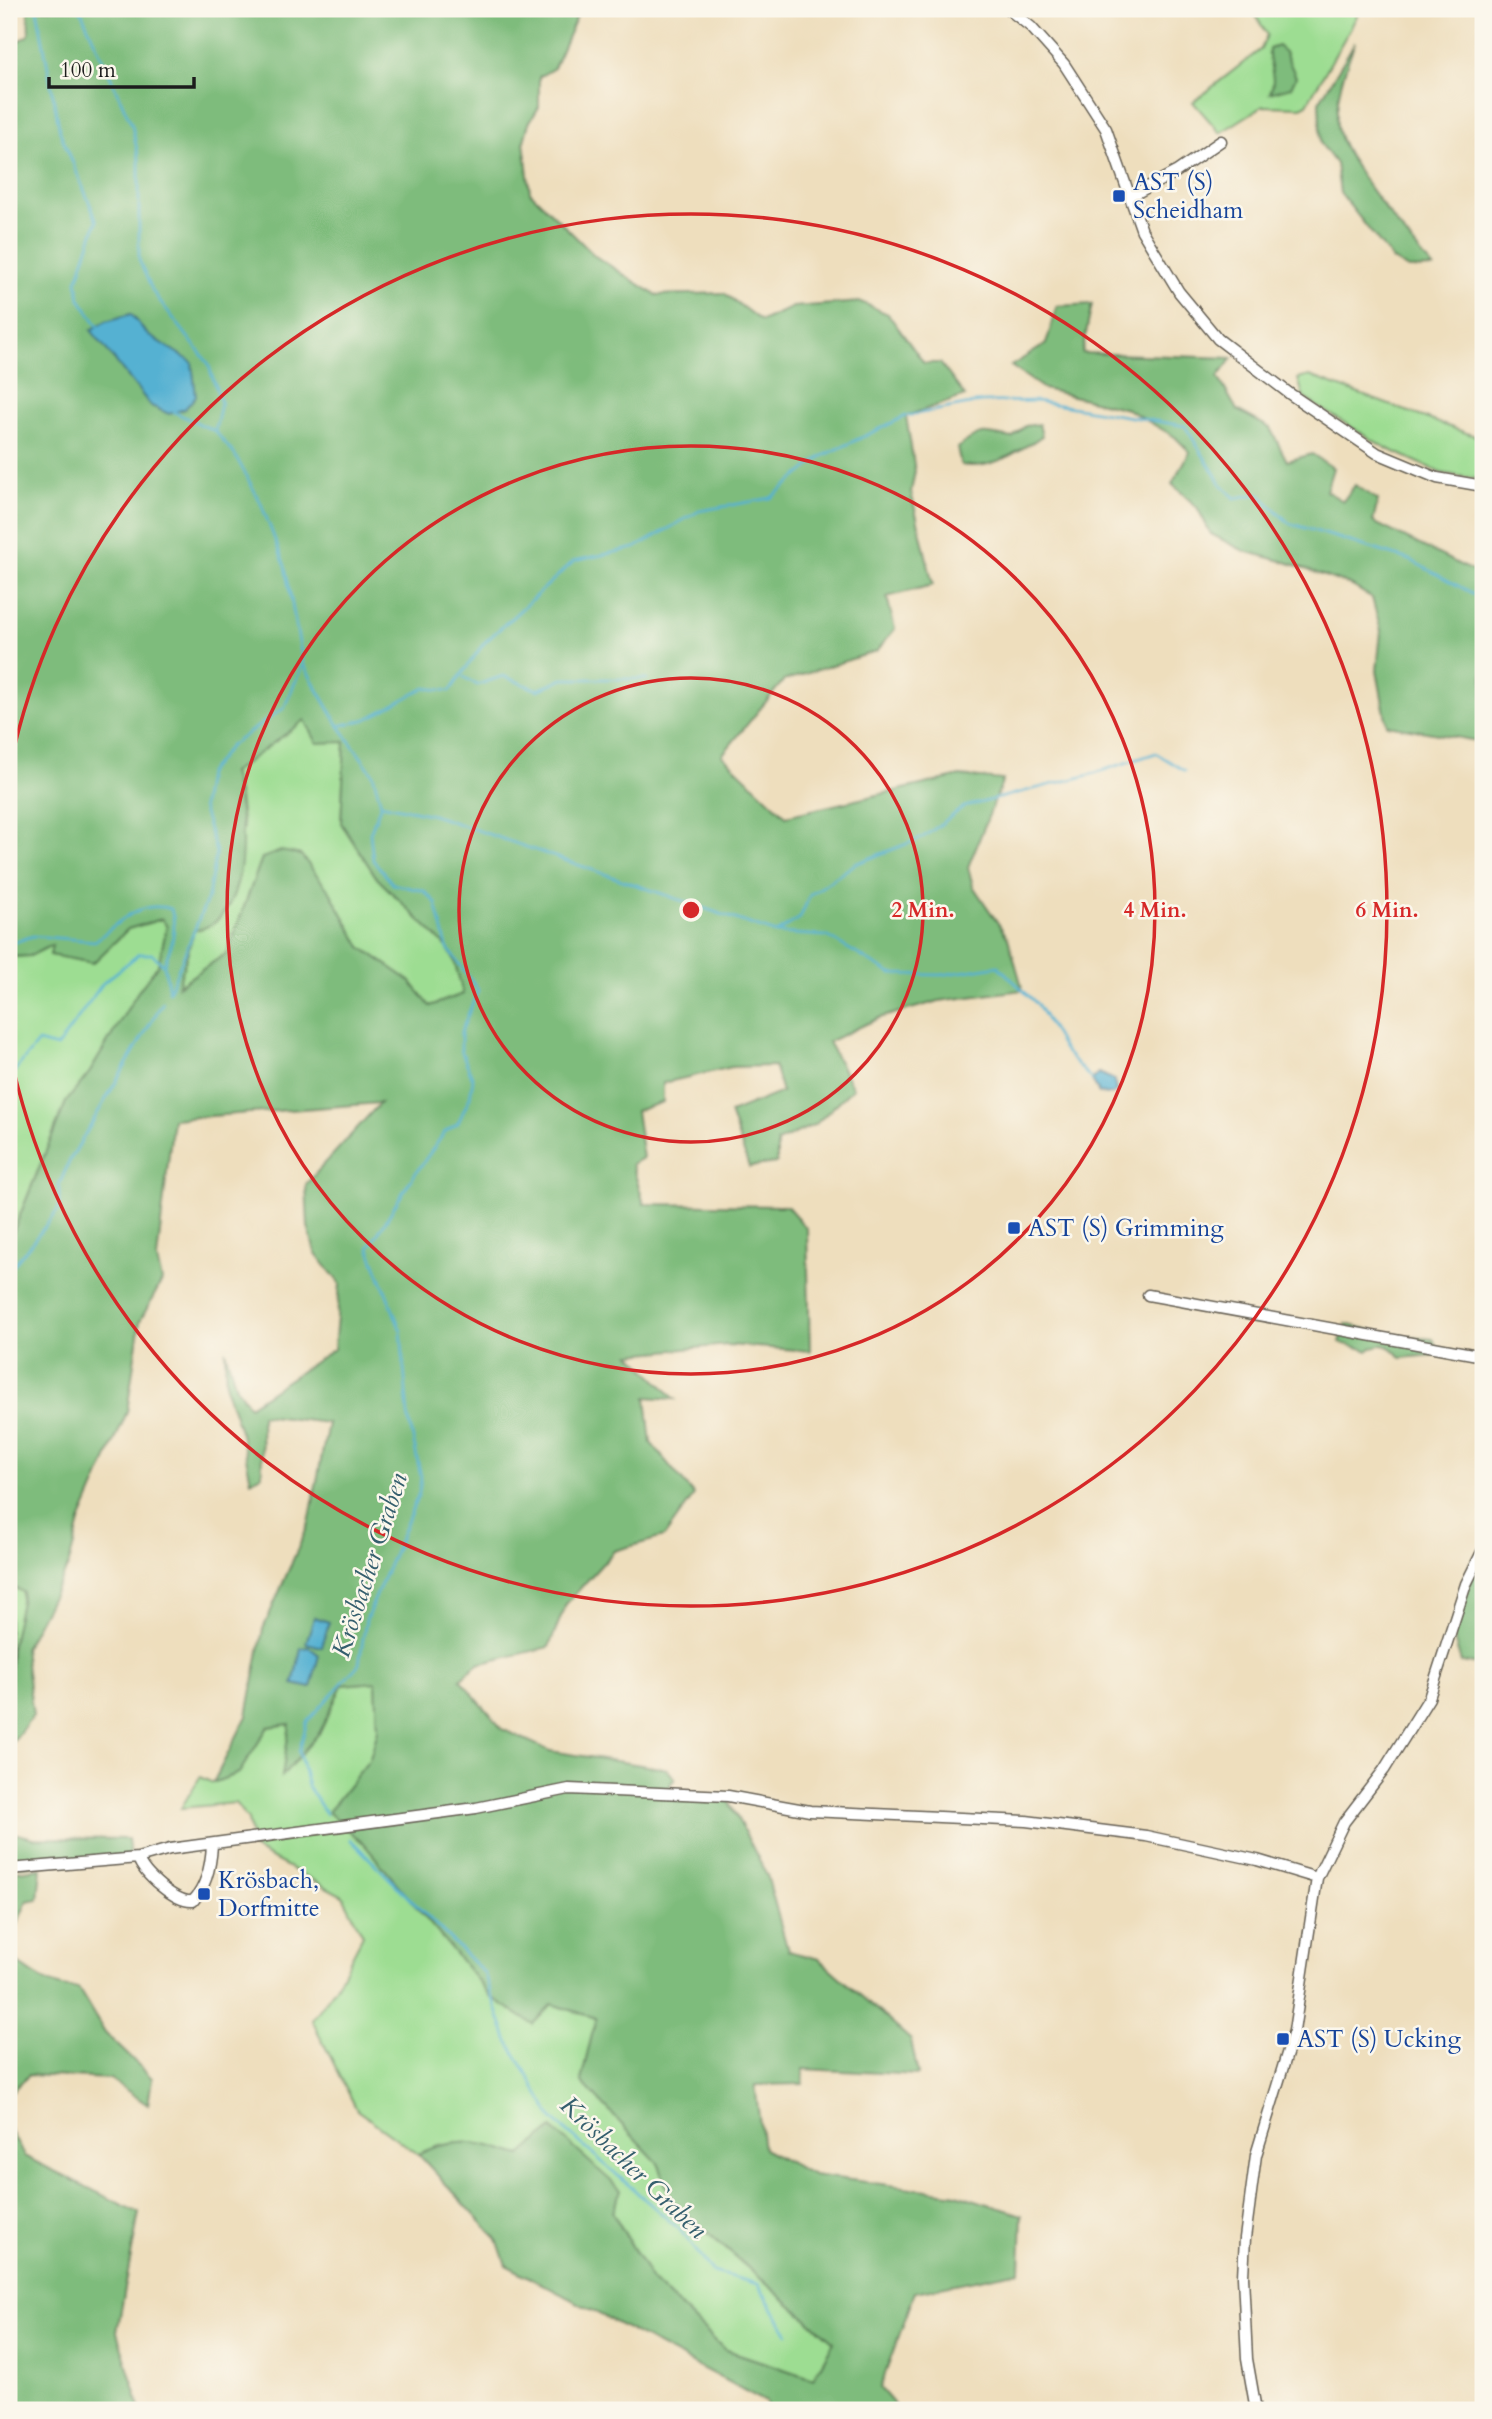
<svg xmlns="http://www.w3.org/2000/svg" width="1492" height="2419" font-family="Cardo,serif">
<rect width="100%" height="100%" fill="#fbf7ec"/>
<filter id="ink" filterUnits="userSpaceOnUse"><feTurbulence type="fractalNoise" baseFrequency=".0143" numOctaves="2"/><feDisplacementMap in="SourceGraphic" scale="14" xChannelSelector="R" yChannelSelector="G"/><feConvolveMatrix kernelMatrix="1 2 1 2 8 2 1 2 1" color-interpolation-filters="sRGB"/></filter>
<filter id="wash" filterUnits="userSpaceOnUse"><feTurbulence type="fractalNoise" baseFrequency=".00686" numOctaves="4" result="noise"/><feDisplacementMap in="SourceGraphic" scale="28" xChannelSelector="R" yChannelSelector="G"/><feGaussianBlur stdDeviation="1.57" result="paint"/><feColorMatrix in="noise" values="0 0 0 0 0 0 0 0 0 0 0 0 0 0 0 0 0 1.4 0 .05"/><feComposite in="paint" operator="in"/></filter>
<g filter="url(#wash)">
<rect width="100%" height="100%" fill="#eedebd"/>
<path fill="#9ddd92" stroke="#5c7c57" stroke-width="2" d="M 1252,9 L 1359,9 L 1356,18 L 1307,104 L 1301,107 L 1263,106 L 1220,133 L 1193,102 L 1261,49 L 1267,35 Z
M 1310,376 L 1483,439 L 1483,480 L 1441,473 L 1386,448 L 1304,398 L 1298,379 Z
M 305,719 L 345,742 L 341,823 L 377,878 L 447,947 L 454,959 L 463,994 L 430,1006 L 410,981 L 361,947 L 330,892 L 262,858 L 227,953 L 177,986 L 194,931 L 243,829 L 239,796 L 232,773 Z
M 162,919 L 167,927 L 158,965 L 137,993 L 90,1072 L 66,1102 L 9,1242 L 9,957 L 30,956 L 53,944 L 50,955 L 93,963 L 128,929 Z
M 9,1585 L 23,1592 L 11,1649 L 9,1675 Z
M 376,1682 L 378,1730 L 370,1759 L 328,1812 L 552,2004 L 596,2018 L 581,2081 L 659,2164 L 671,2202 L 834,2342 L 813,2379 L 724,2349 L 652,2280 L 612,2211 L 553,2128 L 521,2155 C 481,2143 458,2135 418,2154 L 357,2110 L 312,2020 L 336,1987 L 363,1935 L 343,1896 L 254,1849 L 248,1820 L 235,1803 L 181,1808 L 200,1777 L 213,1783 L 239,1773 L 268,1727 L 290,1724 L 283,1774 L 320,1732 L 342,1685 Z"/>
<path fill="#7ebc7c" stroke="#4d6c4c" stroke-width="2" fill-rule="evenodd" d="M 28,9 L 580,9 L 554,68 L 539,77 L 539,107 L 529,123 L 524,141 L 530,192 L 595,256 L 656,295 L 724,293 L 761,321 L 793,307 L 861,302 L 888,314 L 924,363 L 940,363 L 965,396 L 906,416 L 915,471 L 911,492 L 933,585 L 887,597 L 895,629 L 877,651 L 783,681 L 722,755 L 786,816 L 960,776 L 1003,780 L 968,867 L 973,886 L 1008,938 L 1023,990 L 939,1001 L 879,1018 L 828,1042 L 853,1088 L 816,1124 L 777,1142 L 777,1163 L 749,1167 L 730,1113 L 782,1092 L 774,1066 L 732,1067 L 663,1083 L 663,1102 L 636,1111 L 643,1158 L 632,1164 L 644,1204 L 787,1206 L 807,1229 L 810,1351 L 728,1345 L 631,1354 L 675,1399 L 646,1397 L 651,1443 L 694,1495 L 664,1537 L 614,1551 L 566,1604 L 549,1647 L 478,1664 L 460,1679 L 502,1729 L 550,1751 L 667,1769 L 675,1779 L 670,1784 L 671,1790 L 728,1800 L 767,1875 L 788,1951 L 819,1959 L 911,2040 L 918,2075 L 803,2069 L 803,2084 L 755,2085 L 763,2149 L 813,2175 L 957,2194 L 1022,2215 L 1020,2271 L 915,2292 L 880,2388 L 899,2410 L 767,2410 L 766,2402 L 506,2265 L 497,2239 L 418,2154 C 458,2135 481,2143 521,2155 L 552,2128 L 621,2190 L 612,2212 L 652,2280 L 724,2349 L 813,2379 L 834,2342 L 671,2201 L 659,2164 L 581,2081 L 596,2018 L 552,2004 L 533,2024 L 491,1997 L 364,1844 L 328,1812 L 370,1759 L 378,1730 L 376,1682 L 342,1685 L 320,1732 L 282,1776 L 290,1724 L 268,1727 L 239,1773 L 213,1783 L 247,1716 L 263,1629 L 309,1523 L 328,1423 L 261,1415 L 262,1475 L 251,1481 L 241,1434 L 226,1389 L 225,1350 L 236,1387 L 249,1406 L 334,1349 L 340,1284 L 315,1252 L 308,1227 L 306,1184 L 380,1103 L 173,1119 L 157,1259 L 162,1281 L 140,1321 L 127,1412 L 81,1519 L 68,1567 L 24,1649 L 33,1715 L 9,1747 L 11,1649 L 23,1592 L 9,1585 L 9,1242 L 66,1102 L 90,1072 L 137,993 L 158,965 L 167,927 L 162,919 L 128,929 L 93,963 L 50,955 L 52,945 L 30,956 L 9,957 L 9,43 L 11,45 L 29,35 ZM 305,720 L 317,743 L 345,742 L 341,823 L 377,878 L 447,947 L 454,959 L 463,994 L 430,1006 L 410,981 L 361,947 L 330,892 L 301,855 L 281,851 L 262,858 L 227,953 L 178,986 L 194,931 C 200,929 209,927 214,923 C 251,893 245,813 232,773 Z
M 1355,42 C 1345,69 1335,96 1337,126 C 1340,157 1411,242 1433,268 L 1408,269 L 1393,260 L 1340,193 L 1336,164 L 1321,144 L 1319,102 Z
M 1278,46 L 1285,52 L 1296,77 L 1291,87 L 1270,93 C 1278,76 1267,65 1269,49 Z
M 1092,304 L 1082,353 L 1232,358 L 1218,377 L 1237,410 L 1270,428 L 1287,461 L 1312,454 L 1333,468 L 1326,491 L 1343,501 L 1355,485 L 1378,500 L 1373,522 L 1483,576 L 1483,742 L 1387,725 L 1377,671 L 1381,631 L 1372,598 L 1352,586 L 1289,563 L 1244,551 L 1211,534 L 1197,507 L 1172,484 L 1190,452 L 1175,437 L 1127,409 L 1044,389 L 1011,366 L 1046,344 L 1057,306 Z
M 1039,424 L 1042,436 C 1017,452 991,471 961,465 L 957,448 C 985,427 983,434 1012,438 L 1025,426 Z
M 1346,1324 L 1394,1336 L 1433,1339 L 1438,1350 L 1434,1355 L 1401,1358 C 1392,1344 1380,1341 1368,1351 C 1359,1346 1349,1347 1340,1342 Z
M 1483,1550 L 1483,1663 L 1481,1665 L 1461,1662 L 1451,1630 Z
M 9,1832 L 34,1838 L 128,1839 L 130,1856 L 9,1867 Z
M 41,1868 L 38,1899 L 27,1901 L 9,1943 L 9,1872 Z
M 9,1956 C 28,1971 53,1991 78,1988 L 105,2033 L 152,2078 L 148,2105 L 110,2079 L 29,2075 L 9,2094 Z
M 9,2128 L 24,2156 L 139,2213 L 117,2332 L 141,2410 L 9,2410 Z"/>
<path fill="#54b1d2" stroke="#386677" stroke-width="2" d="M 131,314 L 148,335 L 192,362 L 196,396 L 185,409 L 169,414 L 151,406 L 91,330 L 106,321 Z
M 1099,1073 L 1114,1080 L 1116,1091 L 1113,1094 L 1099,1093 L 1092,1080 Z
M 314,1617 L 329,1622 L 322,1647 L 306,1643 Z
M 309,1647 L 319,1655 L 311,1688 L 293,1684 L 301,1648 Z"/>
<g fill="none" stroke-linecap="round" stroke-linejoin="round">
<path stroke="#54b1d2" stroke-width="2.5" d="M 37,9 L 60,132 L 97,221 L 77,281 L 80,299 L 98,326
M 80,9 L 132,125 L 139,160 L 139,260 L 153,292 L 208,363 L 221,403 L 215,431
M 174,412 L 215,431 L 235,455 L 260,501 L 285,566 L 303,664 L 339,726 L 373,774 L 381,804 L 370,833 L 373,860 L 393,884 L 424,891 L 436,903 L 447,947 L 478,990 L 461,1032 L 461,1050 L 473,1079 L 470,1097 L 458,1123 L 445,1132 L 410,1181 L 369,1248 L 401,1331 L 408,1415 L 421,1477 L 419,1493 L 366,1620 L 359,1664 L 307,1722 L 299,1752 L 308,1786 L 326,1814
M 464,677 L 477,685 L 503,676 L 538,690 L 563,679 L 647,679
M 339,726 L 367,719 L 425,688 L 450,691 L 484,643 L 574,561 L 635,548 L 699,511 L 771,498 L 821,457 L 906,416 L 981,402 L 1036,401 L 1185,426 L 1221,484 L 1235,498 L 1259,494 L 1289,523 L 1410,560 L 1483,599
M 381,804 L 433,815 L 776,933 L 827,936 L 891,974 L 941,975 L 998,966 L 1038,1005 L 1064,1050 L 1092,1080
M 776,933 L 800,918 L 810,895 L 855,864 L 922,838 L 964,807 L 1089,775 L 1156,753 L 1185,771
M 9,944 L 33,936 L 95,941 C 118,923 140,899 171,909 C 178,929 171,947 164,965
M 169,992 L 208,897 L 216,852 L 202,807 L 207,774 L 230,746 L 284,708 L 303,664
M 9,1078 L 38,1042 L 57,1047 L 103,983 L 139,954 L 152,954 L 164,965 L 169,990
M 9,1271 L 59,1209 L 59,1185 L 70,1160 L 163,1002
M 350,1839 L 484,1973 L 507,2039 L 553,2119 L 679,2229 L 713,2272 L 758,2284 L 788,2334"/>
</g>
</g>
<g filter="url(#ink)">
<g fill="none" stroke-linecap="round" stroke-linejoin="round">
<defs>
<path id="minor" d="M 1008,9 L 1031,27 L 1064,64 L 1106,129 L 1142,231 L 1179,292 L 1218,339 L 1290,394 L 1377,453 L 1437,478 L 1483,486
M 1129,197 L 1176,172 L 1221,141
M 1148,1295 L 1483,1356
M 138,1858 C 143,1874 176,1903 193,1901 C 207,1886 211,1864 212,1845
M 9,1869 L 138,1858 L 170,1849 L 476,1808 L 569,1789 L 728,1796 L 810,1811 L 1026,1821 L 1146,1836 L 1257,1860 L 1317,1878
M 1256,2410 L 1247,2359 L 1243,2276 L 1245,2238 L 1256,2155 L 1294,2031 L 1317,1878 L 1344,1822 L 1384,1770 L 1429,1698 L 1466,1584 L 1483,1550"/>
</defs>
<use href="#minor" stroke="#666054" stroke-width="13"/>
<use href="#minor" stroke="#fff" stroke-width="10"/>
</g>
</g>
<g fill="none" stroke="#d62828" stroke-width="3.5">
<circle cx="691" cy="910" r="232"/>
<circle cx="691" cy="910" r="464"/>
<path d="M9 771A696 696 0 1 1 9 1049"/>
</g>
<g fill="#1a4fb4" stroke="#fbf7ec" stroke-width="2.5">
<rect x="1112" y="189" width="14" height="14" rx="3.5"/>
<rect x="1007" y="1221" width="14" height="14" rx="3.5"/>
<rect x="197" y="1887" width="14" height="14" rx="3.5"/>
<rect x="1276" y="2032" width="14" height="14" rx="3.5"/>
</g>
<g text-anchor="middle" stroke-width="5" stroke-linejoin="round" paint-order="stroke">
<g font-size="24" fill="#164399" stroke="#fbf7ec" text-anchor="start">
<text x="1133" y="190">AST (S)<tspan x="1133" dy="28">Scheidham</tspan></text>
<text x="1028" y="1236">AST (S) Grimming</text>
<text x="218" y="1888">Krösbach,<tspan x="218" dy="28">Dorfmitte</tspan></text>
<text x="1297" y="2047">AST (S) Ucking</text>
</g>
<g font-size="26" font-style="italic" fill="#355f6e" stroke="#fbf7ec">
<text transform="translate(369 1565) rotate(-72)" y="9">Krösbacher Graben</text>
<text transform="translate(634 2167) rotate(44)" y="9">Krösbacher Graben</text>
</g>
</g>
<circle cx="691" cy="910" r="10" fill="#d62828" stroke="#fbf7ec" stroke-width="3.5"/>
<g font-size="21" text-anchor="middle" font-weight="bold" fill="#d62828" stroke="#fbf7ec" stroke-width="5" stroke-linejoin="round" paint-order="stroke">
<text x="923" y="917">2 Min.</text>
<text x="1155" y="917">4 Min.</text>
<text x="1387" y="917">6 Min.</text>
</g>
<rect width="1492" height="2419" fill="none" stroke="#fbf7ec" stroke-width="35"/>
<path d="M49 77v10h145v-10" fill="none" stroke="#1c1c1c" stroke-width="3.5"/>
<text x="60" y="77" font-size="21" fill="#1c1c1c" stroke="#fbf7ec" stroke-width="5" paint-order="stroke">100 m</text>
</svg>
